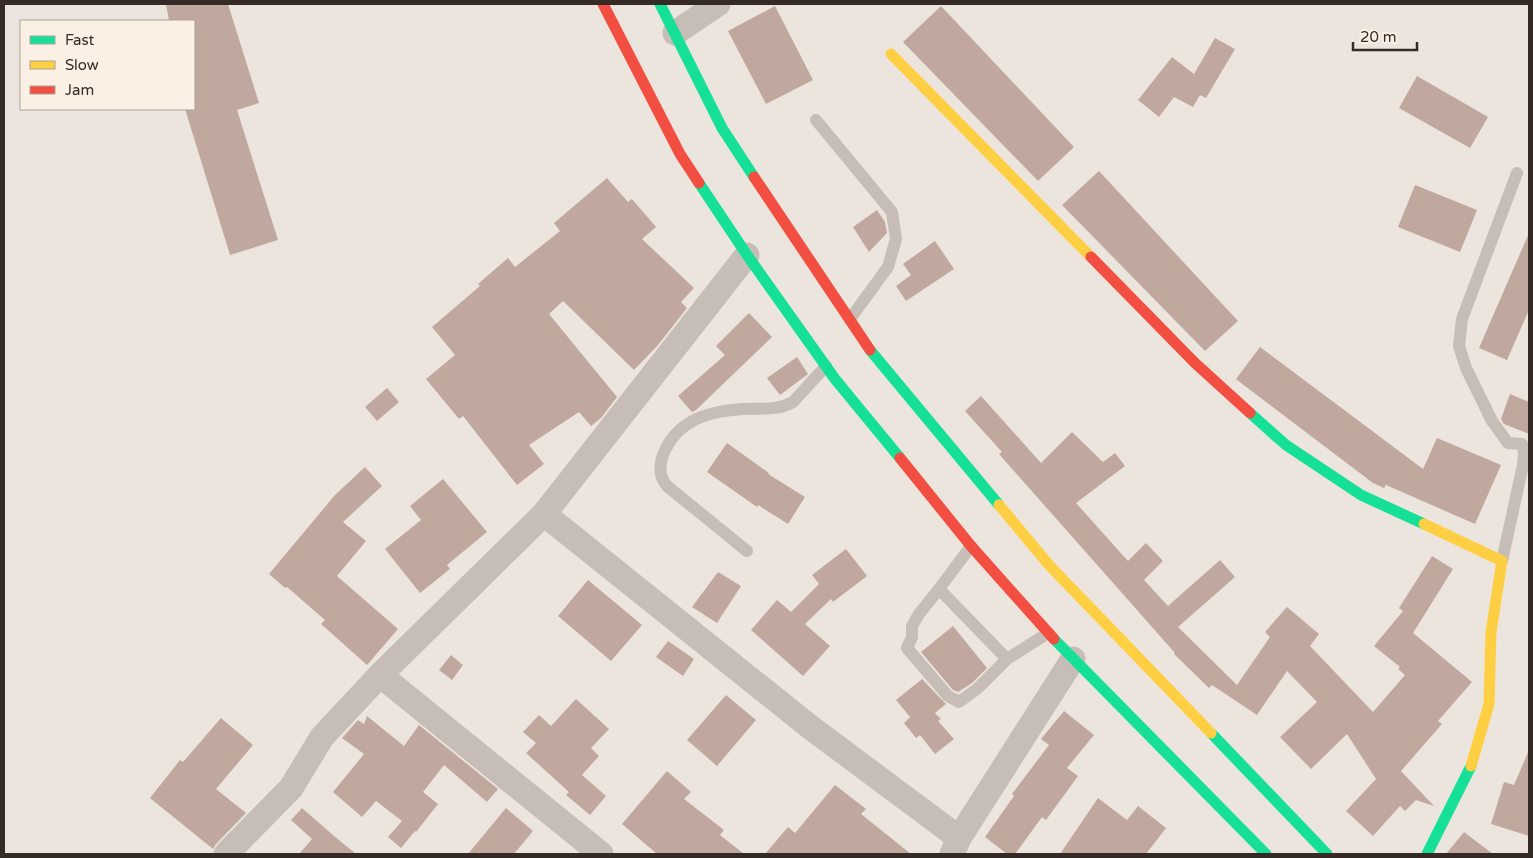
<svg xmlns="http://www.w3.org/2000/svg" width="1533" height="858" font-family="'Varela Round',sans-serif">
<rect width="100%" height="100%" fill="#ece5dd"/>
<path fill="#c1a89e" d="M 166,4 L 228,4 L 259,103 L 237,110 L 278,240 L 230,255 L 185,109 L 194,109 L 194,21 L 169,21 Z
M 775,6 L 813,80 L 766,104 L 728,31 Z
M 941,6 L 1074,147 L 1038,181 L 903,42 Z
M 1215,38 L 1235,49 L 1206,98 L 1200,95 L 1193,107 L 1174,97 L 1159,117 L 1138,100 L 1172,57 L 1194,74 Z
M 1417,76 L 1488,117 L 1470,148 L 1399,108 Z
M 1099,171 L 1238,321 L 1205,351 L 1062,205 Z
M 607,178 L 628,202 L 632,199 L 656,227 L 642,239 L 694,288 L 681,302 L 687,308 L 658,345 L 634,370 L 563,301 L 549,314 L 617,397 L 601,418 L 591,426 L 579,412 L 529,445 L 544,464 L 517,485 L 463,416 L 459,419 L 426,379 L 455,355 L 432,327 L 480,286 L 478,284 L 508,258 L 515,267 L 560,231 L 554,223 Z
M 1415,185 L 1477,210 L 1460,252 L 1398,227 Z
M 877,210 L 885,222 L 887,233 L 869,252 L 853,227 Z
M 1529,233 L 1529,310 L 1507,360 L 1479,348 Z
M 935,241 L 954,269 L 906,301 L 896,286 L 911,275 L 903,264 Z
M 749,313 L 772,337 L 696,410 L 692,412 L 678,396 L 725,355 L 716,346 Z
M 1260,347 L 1423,469 L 1437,438 L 1501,465 L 1475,524 L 1386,485 L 1384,488 L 1373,483 L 1241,383 L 1236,379 Z
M 797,357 L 808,374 L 780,395 L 767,378 Z
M 387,388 L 399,402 L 377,421 L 365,407 Z
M 1510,394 L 1529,402 L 1529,434 L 1504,424 L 1501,419 Z
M 981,396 L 1041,463 L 1072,432 L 1103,462 L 1115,453 L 1125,466 L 1076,503 L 1128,561 L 1146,543 L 1163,561 L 1144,580 L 1168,606 L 1220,560 L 1235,577 L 1178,627 L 1237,685 L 1270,637 L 1265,632 L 1287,607 L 1319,634 L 1310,646 L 1373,712 L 1405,675 L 1398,669 L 1400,667 L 1374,646 L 1403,611 L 1399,608 L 1432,556 L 1453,569 L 1413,633 L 1472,682 L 1438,721 L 1442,724 L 1401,771 L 1434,806 L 1416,800 L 1405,811 L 1400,806 L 1373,836 L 1346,811 L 1376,779 L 1347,734 L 1311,769 L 1280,737 L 1317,702 L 1287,671 L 1257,715 L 1212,685 L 1209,688 L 1174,654 L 1175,653 L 999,454 L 1002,452 L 965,411 Z
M 727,443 L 769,473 L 768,474 L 805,497 L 788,524 L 758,505 L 757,507 L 707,472 Z
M 365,467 L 382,486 L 343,522 L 366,541 L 337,576 L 398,629 L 367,665 L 321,624 L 325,620 L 287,587 L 285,588 L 269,574 L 335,495 Z
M 443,479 L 487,532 L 447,565 L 450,569 L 420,593 L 385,549 L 421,520 L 410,506 Z
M 846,549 L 867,576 L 833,602 L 831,599 L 805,624 L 830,646 L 803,676 L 751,630 L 777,600 L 791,612 L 819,584 L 812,575 Z
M 718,572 L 741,586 L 717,623 L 692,607 Z
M 588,580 L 642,625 L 611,661 L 558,616 Z
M 953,626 L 987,668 L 972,683 L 958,692 L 953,690 L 921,652 Z
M 668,641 L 694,659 L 683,676 L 656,657 Z
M 451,655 L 463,665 L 452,680 L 439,670 Z
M 922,679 L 946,704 L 935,713 L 941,719 L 938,721 L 954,739 L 935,754 L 920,735 L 916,738 L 904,723 L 910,717 L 896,700 Z
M 726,695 L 756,720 L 717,766 L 687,740 Z
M 576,699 L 609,729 L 591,748 L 599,756 L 582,775 L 606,796 L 590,815 L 566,795 L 569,792 L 526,753 L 536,743 L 523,732 L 539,715 L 551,726 Z
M 1064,711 L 1094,735 L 1067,768 L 1078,776 L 1046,820 L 1042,817 L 1015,854 L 1007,854 L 985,837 L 1014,796 L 1012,794 L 1049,745 L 1041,739 Z
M 367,716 L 404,746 L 419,725 L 498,789 L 487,802 L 444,765 L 423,792 L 438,804 L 416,832 L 415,831 L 401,848 L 388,837 L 402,821 L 376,801 L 362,817 L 333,792 L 364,754 L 342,738 L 358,720 L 364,724 Z
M 221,718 L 253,745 L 216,789 L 246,813 L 216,844 L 213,849 L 150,798 L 180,760 L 183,762 Z
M 1529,750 L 1529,836 L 1491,824 L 1504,782 L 1514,785 Z
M 667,771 L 691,792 L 684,799 L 724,830 L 720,835 L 744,854 L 657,854 L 622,824 Z
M 835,785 L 866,809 L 861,814 L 911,854 L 765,854 L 788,827 L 795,833 Z
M 1098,798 L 1127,820 L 1138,806 L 1166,828 L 1146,854 L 1060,854 Z
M 302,808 L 334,836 L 356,854 L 299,854 L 312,839 L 291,820 Z
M 506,808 L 533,831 L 514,854 L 468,854 Z
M 1464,832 L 1493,854 L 1446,854 Z"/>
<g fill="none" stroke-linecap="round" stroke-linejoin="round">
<path stroke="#c5bdb6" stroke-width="12" d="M 816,120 L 892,212 L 896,239 L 888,267 L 850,319
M 971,546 L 939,589 L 919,614 L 912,626 L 912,637 L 907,648 L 948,696 L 959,702 L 977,689 L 1007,659 L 1048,633
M 747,551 L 667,486 C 658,475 659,464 665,450 C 680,419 710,411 743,409 C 761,408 777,411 793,402 L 826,366
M 1502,561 L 1523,465 L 1524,452 L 1522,444 L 1508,443 L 1492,421 L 1466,368 L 1459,346 L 1462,319 L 1517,173
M 939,589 L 1007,659"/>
<path stroke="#c5bdb6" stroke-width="25" d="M 675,33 L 718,4
M 544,514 L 810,727 L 959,838
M 380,675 L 601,854
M 226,854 L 291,788 L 322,737 L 380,675 L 544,514 L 747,255
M 952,854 L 959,838 L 1073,659"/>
<path stroke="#16e098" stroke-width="11" d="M 660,4 L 722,128 L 754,177
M 699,183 L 747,255 L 835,379 L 900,458
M 870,350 L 999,505
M 1250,413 L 1286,445 L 1361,495 L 1424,524
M 1054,639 L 1266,854
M 1211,733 L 1327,854
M 1427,854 L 1471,766"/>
<path stroke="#ffcf43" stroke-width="11" d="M 891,54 L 1091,257
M 999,505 L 1049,565 L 1211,733
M 1424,524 L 1502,561 L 1491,632 L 1489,704 L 1471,766"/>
<path stroke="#f24e42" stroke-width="11" d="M 603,4 L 680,154 L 699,183
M 754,177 L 870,350
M 1091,257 L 1195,363 L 1250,413
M 900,458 L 971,546 L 1054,639"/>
</g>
<rect width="1533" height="858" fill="none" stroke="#352a25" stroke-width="10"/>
<rect x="20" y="20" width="175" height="90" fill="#faf0e3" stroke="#aba197"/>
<rect x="30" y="36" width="25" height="8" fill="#16e098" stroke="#aba197"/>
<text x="65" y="45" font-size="15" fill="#352a25">Fast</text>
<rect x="30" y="61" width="25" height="8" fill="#ffcf43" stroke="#aba197"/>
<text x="65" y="70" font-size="15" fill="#352a25">Slow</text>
<rect x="30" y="86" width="25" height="8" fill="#f24e42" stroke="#aba197"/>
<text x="65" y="95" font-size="15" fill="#352a25">Jam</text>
<path d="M1353 42v8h64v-8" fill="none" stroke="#352a25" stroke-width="2.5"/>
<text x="1360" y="42" font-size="15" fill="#352a25" stroke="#faf0e3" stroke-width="4" paint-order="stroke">20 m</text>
</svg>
